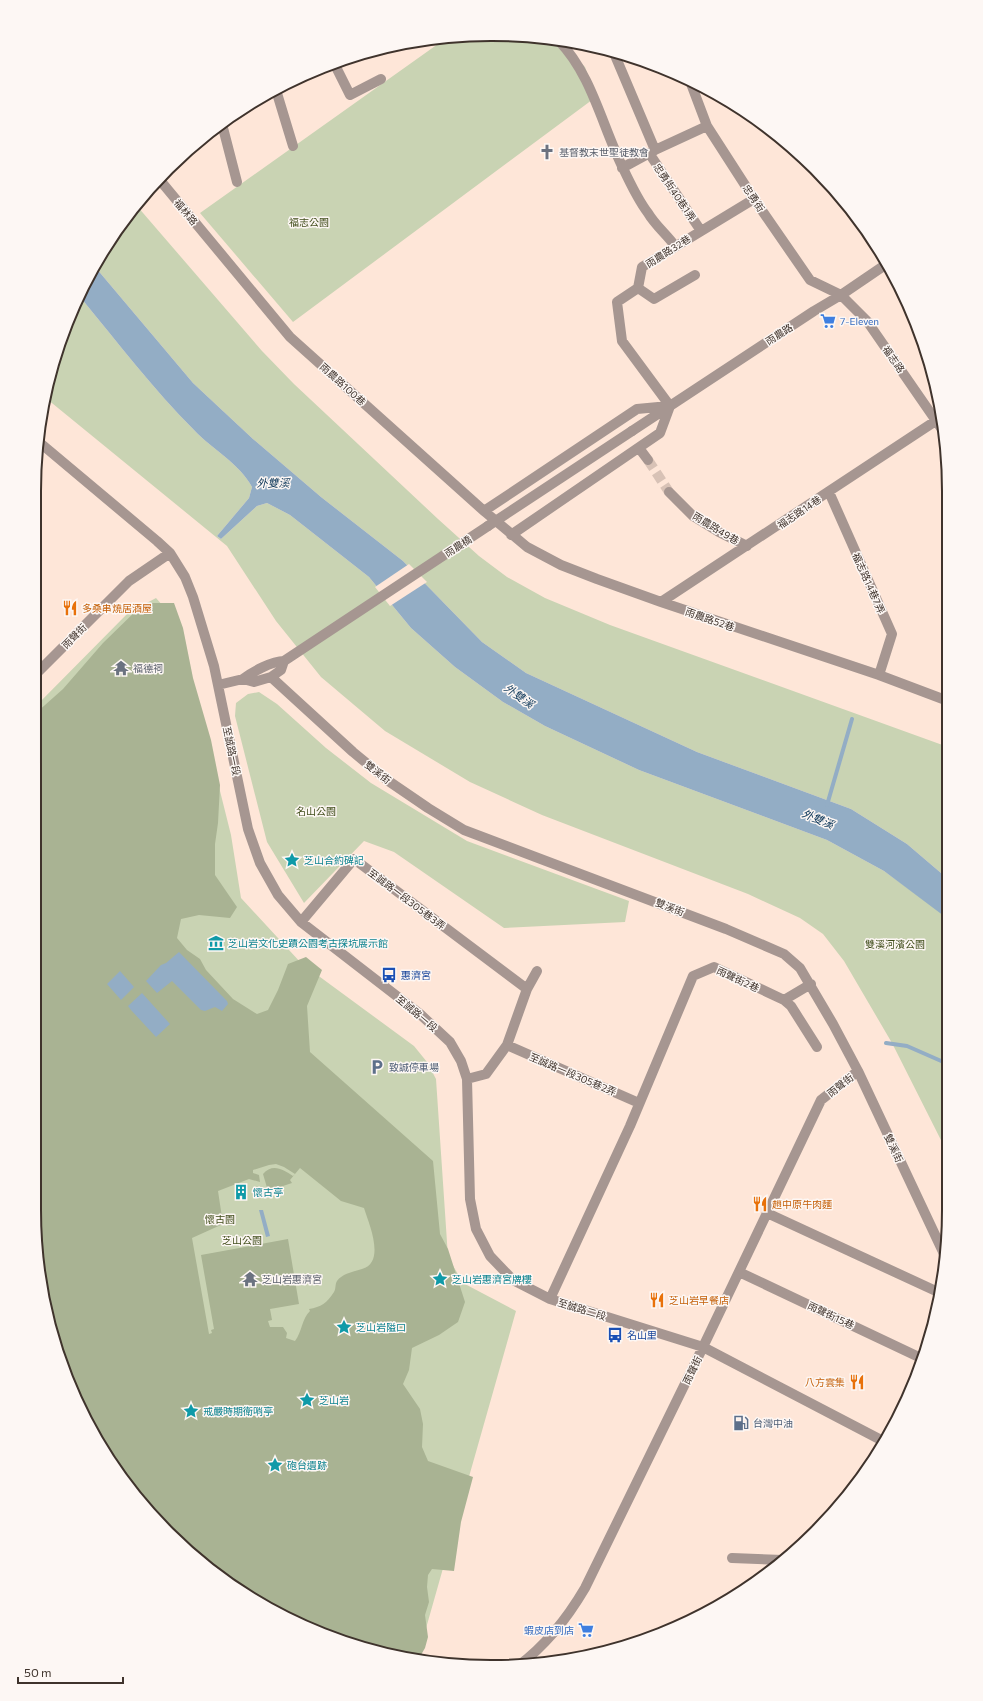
<svg xmlns="http://www.w3.org/2000/svg" width="983" height="1701" font-family="Commissioner,'Noto Sans TC',sans-serif">
<rect width="100%" height="100%" fill="#fee6d8"/>
<path fill="#c9d3b3" d="M 491,34 L 559,41 L 585,67 L 596,97 L 293,322 L 200,213 L 445,39 Z
M 137,206 L 262,351 L 294,384 L 438,519 L 479,556 L 507,577 L 545,598 L 610,625 L 948,747 L 948,879 L 907,844 L 851,809 L 697,752 L 526,673 L 482,642 L 403,561 L 321,497 L 253,439 L 193,383 L 96,268 L 111,238 Z
M 81,298 C 118,343 153,389 194,430 C 213,450 239,463 252,487 L 249,498 L 217,536 L 221,539 L 257,506 L 267,503 L 290,515 L 369,577 L 411,628 L 455,667 L 503,702 L 545,726 L 639,770 L 827,840 L 884,871 L 946,916 L 948,919 L 948,1154 L 892,1043 L 844,961 L 823,934 L 800,918 L 748,894 L 542,815 L 470,782 L 385,731 L 321,677 L 276,621 L 227,546 L 47,399 L 58,345 Z
M 156,598 L 178,623 L 231,835 L 241,898 L 301,963 L 414,1046 L 427,1062 L 436,1079 L 448,1257 L 463,1283 L 516,1311 L 417,1660 L 373,1651 L 289,1620 L 237,1590 L 168,1533 L 128,1488 L 81,1412 L 58,1356 L 38,1269 L 36,706 L 128,613 Z
M 259,692 L 277,704 L 326,748 L 371,783 L 467,841 L 629,901 L 625,922 L 504,928 L 394,852 L 364,841 L 304,903 L 267,842 L 235,716 L 236,703 L 248,694 Z"/>
<path fill="#a9b393" fill-rule="evenodd" d="M 144,603 L 174,603 L 183,628 L 193,678 L 211,740 L 220,785 L 218,823 L 215,844 L 215,875 L 237,907 L 230,918 L 199,915 L 181,919 L 177,938 L 187,950 L 200,959 L 206,970 L 233,999 L 257,1014 L 268,1010 L 278,990 L 288,964 L 306,957 L 322,970 L 307,1006 L 310,1052 L 433,1161 L 440,1234 L 448,1249 L 465,1302 L 458,1322 L 439,1335 L 412,1348 L 409,1370 L 403,1384 L 420,1409 L 423,1424 L 422,1447 L 428,1461 L 473,1477 L 461,1522 L 454,1571 L 432,1569 L 428,1575 L 427,1587 L 429,1602 L 425,1615 L 428,1637 L 425,1648 L 418,1660 L 373,1651 L 289,1620 L 237,1590 L 168,1533 L 128,1488 L 81,1412 L 58,1356 L 38,1269 L 36,713 L 63,689 L 103,643 ZM 276,1164 L 284,1167 L 295,1174 L 293,1176 C 283,1169 272,1163 263,1174 L 268,1191 L 292,1183 L 290,1180 L 300,1168 L 341,1201 L 364,1208 C 369,1224 386,1262 362,1269 C 353,1272 343,1273 337,1281 C 335,1284 336,1289 334,1292 C 327,1303 321,1307 309,1309 L 310,1311 C 302,1318 302,1332 295,1341 L 286,1338 L 287,1333 L 283,1327 L 270,1327 L 268,1321 L 272,1320 L 270,1309 L 299,1304 L 288,1239 L 201,1255 L 214,1329 L 211,1330 L 212,1333 L 209,1334 L 192,1238 L 223,1224 L 218,1191 L 249,1179 L 260,1182 L 259,1175 L 253,1173 L 253,1170 L 269,1165 Z"/>
<path fill="#93adc5" d="M 96,268 L 193,383 L 253,439 L 321,497 L 403,561 L 482,642 L 526,673 L 697,752 L 851,809 L 907,844 L 948,879 L 948,919 L 884,871 L 827,840 L 639,770 L 545,726 L 503,702 L 455,667 L 411,628 L 369,577 L 290,515 L 267,503 L 257,506 L 221,539 L 217,536 L 249,498 L 252,487 C 239,463 213,450 194,430 C 153,389 118,343 81,298 Z
M 179,952 L 227,1001 L 228,1004 L 222,1011 L 215,1007 L 205,1011 L 201,1010 L 172,981 L 157,993 L 146,981 L 161,965 L 166,963 Z
M 120,971 L 134,987 L 121,1000 L 107,984 Z
M 142,993 L 170,1024 L 156,1037 L 131,1010 L 128,1006 Z
M 259,1210 L 263,1210 L 270,1236 L 266,1237 Z"/>
<path fill="#fee6d8" d="M 409,564 L 427,582 L 390,606 L 375,587 Z"/>
<g fill="none" stroke-linecap="round" stroke-linejoin="round">
<path stroke="#93adc5" stroke-width="4" d="M 827,805 L 852,719
M 886,1043 L 907,1046 L 948,1064"/>
<path stroke="#d8c2b6" stroke-width="10" stroke-dasharray="10 5" stroke-linecap="butt" d="M 648,460 L 669,492"/>
<path stroke="#a69691" stroke-width="10" d="M 559,41 C 592,75 602,126 623,168 C 630,183 638,200 648,213 C 655,225 667,235 675,246
M 614,53 L 655,150
M 334,63 L 350,95 L 381,79
M 690,81 L 707,126 L 754,199 L 810,280 L 841,295 L 867,321 L 941,428
M 276,90 L 293,146
M 222,124 L 237,182
M 649,153 L 701,231
M 622,168 L 655,150 L 707,126
M 159,179 L 290,337 L 484,511 L 527,547 L 561,565 L 597,579 L 661,602 L 879,675 L 948,701
M 886,264 L 893,275
M 638,288 L 654,299 L 695,275
M 670,406 L 622,341 L 617,302 L 638,288 L 642,267 L 754,199
M 632,431 L 814,311 L 841,295 L 888,263
M 39,442 L 157,541 L 170,553 L 185,577 L 193,597 L 214,666 L 248,829 L 260,863 L 278,895 L 301,922 L 420,1014 L 450,1042 L 461,1061 L 467,1079 L 470,1199 L 476,1229 L 490,1256 L 513,1280 L 550,1299 L 703,1347 L 883,1441
M 639,448 L 648,460
M 669,492 L 693,516 L 719,532 L 747,546
M 829,492 L 892,634 L 879,675
M 484,511 L 637,409 L 669,406
M 511,535 L 660,433 L 670,406
M 661,602 L 937,420
M 284,661 L 488,526
M 36,674 L 129,581 L 170,553
M 271,677 L 353,752 L 387,780 L 428,808 L 464,830 L 726,929 L 784,954 L 800,968 L 833,1024 L 858,1071 L 945,1256
M 243,679 C 252,672 272,661 284,661
M 218,685 L 243,679 L 254,682 L 271,677 L 281,670 L 284,661
M 301,922 L 354,859 L 527,989
M 784,1000 L 791,1006 L 817,1047
M 507,1045 L 639,1103
M 467,1079 L 486,1074 L 507,1045 L 527,989 L 537,971
M 767,1213 L 938,1292
M 739,1272 L 923,1359
M 550,1299 L 630,1126 L 693,976 L 714,967 L 784,1000 L 811,984
M 732,1558 L 783,1560
M 518,1666 C 545,1646 568,1617 585,1588 L 703,1347 L 821,1100 L 858,1071"/>
<path stroke="#a69691" stroke-width="10" d="M 488,526 L 632,431"/>
</g>
<defs>
<symbol id="church-bare" viewBox="-9 -9 18 18"><path d="M-1.2-6h2.4v3.5h3.3v2.4h-3.3V6h-2.4V-.1h-3.3v-2.4h3.3Z" fill="#6b7280" stroke="#fdf7f4" stroke-width="2.5" paint-order="stroke"/></symbol>
<symbol id="supermarket-bare" viewBox="-9 -9 18 18"><path d="M-6-5.5h2.5l.6 2H6L4.5 2H-2.5L-4.4-4H-6ZM-1.5 3.2a1.3 1.3 0 1 0 .1 0ZM3 3.2a1.3 1.3 0 1 0 .1 0Z" fill="#3f7fe0" stroke="#fdf7f4" stroke-width="2.5" paint-order="stroke"/></symbol>
<symbol id="restaurant-bare" viewBox="-9 -9 18 18"><path d="M-5-6h1v4h1v-4h1v4h1v-4h1v5L-1.5 .5V6h-2V.5L-5-1ZM5-6V6H3V1.5H1.5Q1.5-4 5-6Z" fill="#e8710a" stroke="#fdf7f4" stroke-width="2.5" paint-order="stroke"/></symbol>
<symbol id="temple-bare" viewBox="-9 -9 18 18"><path d="M0-6L5-2H3V0L6.5 2.5H4V6H1.5V3h-3V6H-4V2.5H-6.5L-3 0V-2H-5Z" fill="#6b7280" stroke="#fdf7f4" stroke-width="2.5" paint-order="stroke"/></symbol>
<symbol id="sight-bare" viewBox="-9 -9 18 18"><path d="M0-6L1.8-2.2L6-1.7L2.9 1.2L3.7 5.4L0 3.3L-3.7 5.4L-2.9 1.2L-6-1.7L-1.8-2.2Z" fill="#0f9aa8" stroke="#fdf7f4" stroke-width="2.5" paint-order="stroke"/></symbol>
<symbol id="museum-bare" viewBox="-9 -9 18 18"><path d="M0-6L6-3V-2H-6V-3ZM-5-1h2V3h-2ZM-1-1h2V3h-2ZM3-1h2V3H3ZM-6 4H6V6H-6Z" fill="#0f9aa8" stroke="#fdf7f4" stroke-width="2.5" paint-order="stroke"/></symbol>
<symbol id="bus-bare" viewBox="-9 -9 18 18"><path d="M-5-6H5V4H4V6H2V4H-2V6H-4V4H-5ZM-3.5-4V0h7V-4ZM-3.5 1.2v1.5H-2V1.2ZM2 1.2v1.5H3.5V1.2Z" fill="#1a4fb4" stroke="#fdf7f4" stroke-width="2.5" paint-order="stroke"/></symbol>
<symbol id="parking-bare" viewBox="-9 -9 18 18"><path d="M-3.5-5.5H1a3.5 3.5 0 0 1 0 7H-1V5.5H-3.5ZM-1-3.4V-.6H.8a1.4 1.4 0 0 0 0-2.8Z" fill="#5c6f8a" stroke="#fdf7f4" stroke-width="2.5" paint-order="stroke"/></symbol>
<symbol id="building-bare" viewBox="-9 -9 18 18"><path d="M-4-6H4V6H1V3H-1V6H-4ZM-2.5-4.3h1.7v1.8h-1.7ZM.8-4.3h1.7v1.8H.8ZM-2.5-1h1.7V.8h-1.7ZM.8-1h1.7V.8H.8Z" fill="#0f9aa8" stroke="#fdf7f4" stroke-width="2.5" paint-order="stroke"/></symbol>
<symbol id="fuel-bare" viewBox="-9 -9 18 18"><path d="M-5.5-6h7V0h2V4h1.3V-2.5L3-4.5l.8-.8L6-3V5H2.5V1h-1V6h-7ZM-4.2-4.7v3.2H.2V-4.7Z" fill="#5c6f8a" stroke="#fdf7f4" stroke-width="2.5" paint-order="stroke"/></symbol>
</defs>
<g fill-rule="evenodd">
<use href="#church-bare" x="536" y="141" width="22" height="22"/>
<use href="#supermarket-bare" x="817" y="310" width="22" height="22"/>
<use href="#restaurant-bare" x="59" y="597" width="22" height="22"/>
<use href="#temple-bare" x="110" y="657" width="22" height="22"/>
<use href="#sight-bare" x="281" y="849" width="22" height="22"/>
<use href="#museum-bare" x="205" y="932" width="22" height="22"/>
<use href="#bus-bare" x="378" y="964" width="22" height="22"/>
<use href="#parking-bare" x="366" y="1056" width="22" height="22"/>
<use href="#building-bare" x="230" y="1181" width="22" height="22"/>
<use href="#restaurant-bare" x="749" y="1193" width="22" height="22"/>
<use href="#temple-bare" x="239" y="1268" width="22" height="22"/>
<use href="#sight-bare" x="429" y="1268" width="22" height="22"/>
<use href="#restaurant-bare" x="646" y="1289" width="22" height="22"/>
<use href="#sight-bare" x="333" y="1316" width="22" height="22"/>
<use href="#bus-bare" x="604" y="1324" width="22" height="22"/>
<use href="#restaurant-bare" x="846" y="1371" width="22" height="22"/>
<use href="#sight-bare" x="296" y="1389" width="22" height="22"/>
<use href="#sight-bare" x="180" y="1400" width="22" height="22"/>
<use href="#fuel-bare" x="730" y="1412" width="22" height="22"/>
<use href="#sight-bare" x="264" y="1454" width="22" height="22"/>
<use href="#supermarket-bare" x="575" y="1619" width="22" height="22"/>
</g>
<g text-anchor="middle" stroke-width="3" stroke-linejoin="round" paint-order="stroke">
<g font-size="10" fill="#5b616d" stroke="#fdf7f4" text-anchor="start">
<text x="559" y="156">基督教末世聖徒教會</text>
<text x="133" y="672">福德祠</text>
<text x="262" y="1283">芝山岩惠濟宮</text>
</g>
<g font-size="10" fill="#3f332c" stroke="#fdf7f4">
<text transform="translate(675 192) rotate(56)" y="4">忠勇街40巷1弄</text>
<text transform="translate(754 198) rotate(56)" y="4">忠勇街</text>
<text transform="translate(186 212) rotate(50)" y="4">福林路</text>
<text transform="translate(668 251) rotate(-32)" y="4">雨農路32巷</text>
<text transform="translate(779 334) rotate(-33)" y="4">雨農路</text>
<text transform="translate(894 359) rotate(55)" y="4">福志路</text>
<text transform="translate(343 384) rotate(42)" y="4">雨農路100巷</text>
<text transform="translate(799 512) rotate(-34)" y="4">福志路14巷</text>
<text transform="translate(716 528) rotate(31)" y="4">雨農路49巷</text>
<text transform="translate(458 546) rotate(-33)" y="4">雨農橋</text>
<text transform="translate(869 583) rotate(66)" y="4">福志路14巷7弄</text>
<text transform="translate(710 619) rotate(19)" y="4">雨農路52巷</text>
<text transform="translate(74 636) rotate(-45)" y="4">雨聲街</text>
<text transform="translate(232 751) rotate(78)" y="4">至誠路一段</text>
<text transform="translate(378 772) rotate(38)" y="4">雙溪街</text>
<text transform="translate(407 899) rotate(37)" y="4">至誠路一段305巷3弄</text>
<text transform="translate(670 907) rotate(21)" y="4">雙溪街</text>
<text transform="translate(738 979) rotate(25)" y="4">雨聲街2巷</text>
<text transform="translate(417 1013) rotate(40)" y="4">至誠路一段</text>
<text transform="translate(573 1074) rotate(23)" y="4">至誠路一段305巷2弄</text>
<text transform="translate(840 1085) rotate(-38)" y="4">雨聲街</text>
<text transform="translate(894 1148) rotate(65)" y="4">雙溪街</text>
<text transform="translate(582 1309) rotate(17)" y="4">至誠路二段</text>
<text transform="translate(831 1315) rotate(25)" y="4">雨聲街15巷</text>
<text transform="translate(692 1370) rotate(-64)" y="4">雨聲街</text>
</g>
<g font-size="10" fill="#3f4c19" stroke="#fdf7f4">
<text x="309" y="226">福志公園</text>
<text x="316" y="815">名山公園</text>
<text x="895" y="948">雙溪河濱公園</text>
<text x="220" y="1223">懷古園</text>
<text x="242" y="1244">芝山公園</text>
</g>
<g font-size="10" fill="#366cbe" stroke="#fdf7f4" text-anchor="start">
<text x="840" y="325">7-Eleven</text>
<text x="574" y="1634" text-anchor="end">蝦皮店到店</text>
</g>
<g font-size="10" fill="#c56008" stroke="#fdf7f4" text-anchor="start">
<text x="82" y="612">多桑串燒居酒屋</text>
<text x="772" y="1208">趙中原牛肉麵</text>
<text x="669" y="1304">芝山岩早餐店</text>
<text x="845" y="1386" text-anchor="end">八方雲集</text>
</g>
<g font-size="10" fill="#0d838f" stroke="#fdf7f4" text-anchor="start">
<text x="304" y="864">芝山合約碑記</text>
<text x="228" y="947">芝山岩文化史蹟公園考古探坑展示館</text>
<text x="253" y="1196">懷古亭</text>
<text x="452" y="1283">芝山岩惠濟宮牌樓</text>
<text x="356" y="1331">芝山岩隘口</text>
<text x="319" y="1404">芝山岩</text>
<text x="203" y="1415">戒嚴時期衛哨亭</text>
<text x="287" y="1469">砲台遺跡</text>
</g>
<g font-size="10" fill="#164399" stroke="#fdf7f4" text-anchor="start">
<text x="401" y="979">惠濟宮</text>
<text x="627" y="1339">名山里</text>
</g>
<g font-size="10" fill="#4e5e75" stroke="#fdf7f4" text-anchor="start">
<text x="389" y="1071">致誠停車場</text>
<text x="753" y="1427">台灣中油</text>
</g>
<g font-size="11" font-style="italic" fill="#0f395b" stroke="#fdf7f4">
<text x="273" y="487">外雙溪</text>
<text transform="translate(519 696) rotate(35)" y="4">外雙溪</text>
<text transform="translate(818 819) rotate(23)" y="4">外雙溪</text>
</g>
</g>
<path d="M0 0H983V1701H0ZM491 41H492A450 450 0 0 1 942 491V1210A450 450 0 0 1 492 1660H491A450 450 0 0 1 41 1210V491A450 450 0 0 1 491 41Z" fill="#fdf7f4" fill-rule="evenodd"/>
<path fill="none" stroke="#3f332c" stroke-width="2" d="M491 41H492A450 450 0 0 1 942 491V1210A450 450 0 0 1 492 1660H491A450 450 0 0 1 41 1210V491A450 450 0 0 1 491 41Z"/>
<path d="M18 1677v6h105v-6" fill="none" stroke="#3f332c" stroke-width="2"/>
<text x="24" y="1677" font-size="12" fill="#3f332c" stroke="#fdf7f4" stroke-width="3" paint-order="stroke">50 m</text>
</svg>
